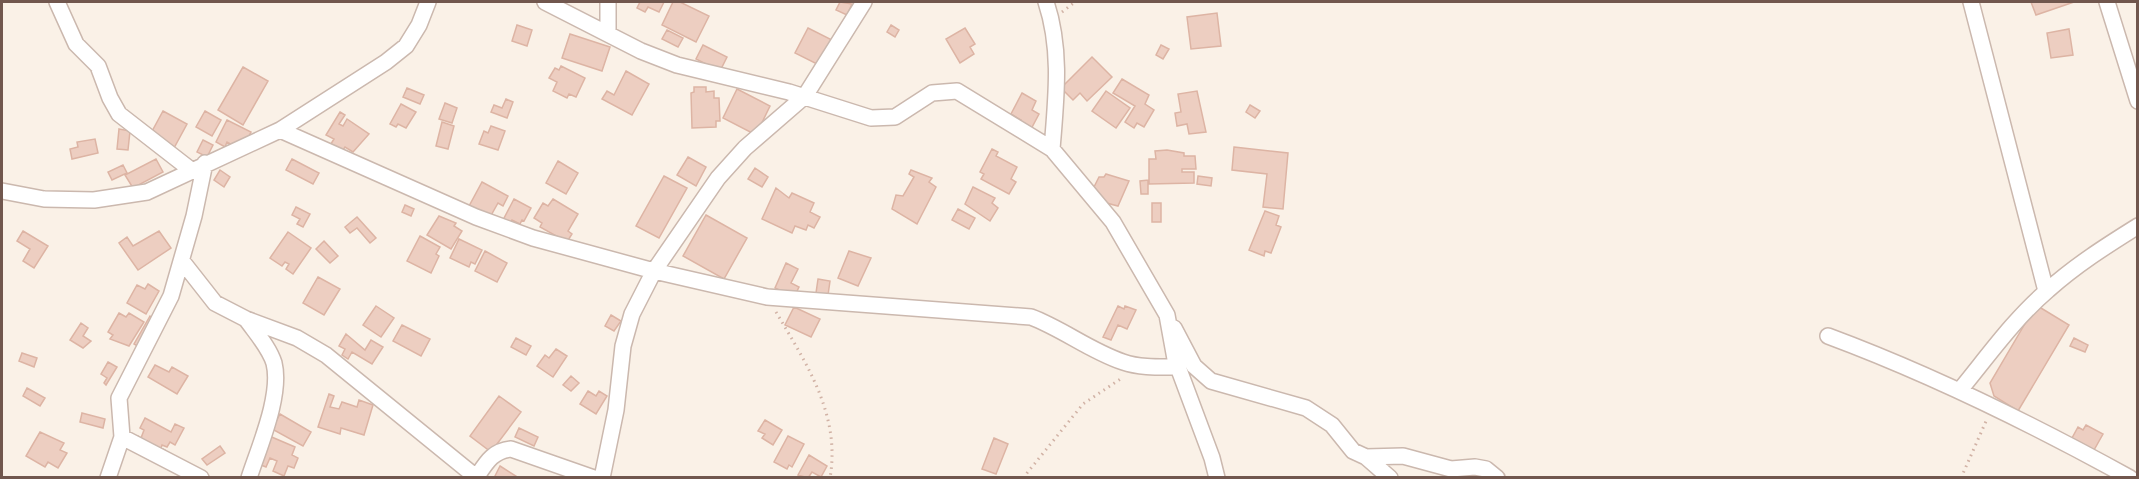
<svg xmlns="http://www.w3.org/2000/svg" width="2139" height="479" font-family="'IBM Plex Sans',sans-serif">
<rect width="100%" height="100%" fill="#faf1e7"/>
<path fill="#edcec1" stroke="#ddb4a4" stroke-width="1.5" d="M 640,2 L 664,2 L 659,12 L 648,7 L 645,12 L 637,8 Z
M 673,2 L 680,2 L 709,16 L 696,42 L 662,25 Z
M 840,2 L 852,4 L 847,15 L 836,10 Z
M 2031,2 L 2074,2 L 2036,15 Z
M 1217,13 L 1221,46 L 1191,49 L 1187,17 Z
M 517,25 L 532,30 L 527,46 L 512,41 Z
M 891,25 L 899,30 L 895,37 L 887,32 Z
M 808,28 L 832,40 L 819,65 L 795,53 Z
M 965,28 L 975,44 L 970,47 L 974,54 L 960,63 L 946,39 Z
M 2069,29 L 2073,55 L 2051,58 L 2047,33 Z
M 667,30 L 683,38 L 678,47 L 662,39 Z
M 570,34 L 610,47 L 602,71 L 562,58 Z
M 703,45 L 727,57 L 720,71 L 696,59 Z
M 1161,45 L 1169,49 L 1163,59 L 1156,55 Z
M 1092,57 L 1112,77 L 1087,101 L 1080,93 L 1073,100 L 1061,88 Z
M 561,66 L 585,78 L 576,97 L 569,94 L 567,98 L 553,91 L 557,82 L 549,78 L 555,68 L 559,70 Z
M 243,67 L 268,81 L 243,125 L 218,110 Z
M 626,71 L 649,84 L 632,115 L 602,99 L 607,91 L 614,95 Z
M 1122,79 L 1149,95 L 1145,104 L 1154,110 L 1144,127 L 1137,123 L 1134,128 L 1125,122 L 1135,106 L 1113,93 Z
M 694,87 L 706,87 L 706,92 L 714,91 L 714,98 L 719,98 L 720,121 L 716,121 L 716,127 L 692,128 L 691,93 L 694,92 Z
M 407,88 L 424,95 L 420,104 L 403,97 Z
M 737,89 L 770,106 L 756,135 L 723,118 Z
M 1106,91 L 1130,108 L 1116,128 L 1092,111 Z
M 1197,91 L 1206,132 L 1189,134 L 1187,124 L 1177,126 L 1175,113 L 1181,112 L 1178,94 Z
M 1022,93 L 1036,101 L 1032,110 L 1039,114 L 1030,131 L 1018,125 L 1021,120 L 1011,114 Z
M 506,99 L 513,102 L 507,118 L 491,112 L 494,105 L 502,108 Z
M 445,103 L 457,108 L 452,123 L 439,119 Z
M 401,104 L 416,112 L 406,128 L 398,124 L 396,127 L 390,124 Z
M 1250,105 L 1260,111 L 1255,118 L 1246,112 Z
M 163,111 L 187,124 L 174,148 L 150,135 Z
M 205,111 L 221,120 L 212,136 L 196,127 Z
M 340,112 L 345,115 L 339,124 L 343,126 L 347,119 L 369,134 L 353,152 L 345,147 L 340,154 L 329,147 L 334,139 L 326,135 Z
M 227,120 L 251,132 L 244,146 L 236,147 L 227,142 L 225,147 L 216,142 Z
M 442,122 L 454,126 L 448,149 L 436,146 Z
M 491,126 L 505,131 L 498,150 L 479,144 L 484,131 L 488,133 Z
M 119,129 L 130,131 L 128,150 L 117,149 Z
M 95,139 L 98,153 L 72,159 L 70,149 L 78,147 L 77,142 Z
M 203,140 L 213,145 L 207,157 L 197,152 Z
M 1234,147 L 1288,153 L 1283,209 L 1263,207 L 1267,174 L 1232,170 Z
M 992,149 L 998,152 L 996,156 L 1017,167 L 1011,179 L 1016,182 L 1009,194 L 981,179 L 984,174 L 980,172 Z
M 1167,150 L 1184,153 L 1184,156 L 1195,156 L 1196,169 L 1182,169 L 1182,172 L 1194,172 L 1194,183 L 1149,184 L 1149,159 L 1156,159 L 1155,151 Z
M 688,157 L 706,167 L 696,186 L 677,175 Z
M 156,159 L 163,172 L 133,188 L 125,175 Z
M 292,159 L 319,173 L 313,184 L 286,170 Z
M 558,161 L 578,173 L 566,194 L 546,183 Z
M 123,165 L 127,173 L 112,180 L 108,172 Z
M 755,168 L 768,177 L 762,187 L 748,179 Z
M 220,170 L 230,177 L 224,187 L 214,180 Z
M 911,170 L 932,178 L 929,182 L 936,187 L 917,224 L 892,209 L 896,195 L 903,196 L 914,177 L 909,174 Z
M 1106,174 L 1129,181 L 1118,206 L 1099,201 L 1093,189 L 1099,177 L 1104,177 Z
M 664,176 L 687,188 L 659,238 L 636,226 Z
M 1198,176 L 1212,178 L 1211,186 L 1197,184 Z
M 1148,180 L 1148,194 L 1141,194 L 1140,181 Z
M 482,182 L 508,196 L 503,206 L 498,203 L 489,219 L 468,208 Z
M 973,187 L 995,198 L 992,203 L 998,208 L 990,221 L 965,204 Z
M 776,188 L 789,198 L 792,193 L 814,203 L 810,212 L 820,217 L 814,228 L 808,225 L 806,230 L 795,226 L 792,233 L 762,219 Z
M 514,199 L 531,208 L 524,221 L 522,220 L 520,224 L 512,220 L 509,226 L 502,222 Z
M 553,199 L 578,214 L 568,231 L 572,234 L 567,242 L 540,227 L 542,223 L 534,218 L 543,203 L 548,206 Z
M 1152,203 L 1161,203 L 1161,222 L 1152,222 Z
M 405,205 L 414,209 L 411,216 L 402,212 Z
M 296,207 L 310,214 L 303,227 L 297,224 L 300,219 L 292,215 Z
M 958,209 L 975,218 L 969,229 L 952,220 Z
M 1265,211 L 1279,216 L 1276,225 L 1281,227 L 1271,253 L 1265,251 L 1264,256 L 1249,250 Z
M 706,215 L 747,238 L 724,279 L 683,256 Z
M 439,216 L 456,223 L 454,226 L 462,231 L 451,249 L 427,235 Z
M 357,217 L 376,238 L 370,243 L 357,228 L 350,233 L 345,227 Z
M 23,231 L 48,246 L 34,268 L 23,261 L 30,249 L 17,241 Z
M 159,231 L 171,248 L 138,270 L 119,243 L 127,237 L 133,246 Z
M 288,232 L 311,248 L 293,274 L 286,269 L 289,264 L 285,262 L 282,266 L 270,258 Z
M 420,236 L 440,247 L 436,254 L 439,256 L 431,273 L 407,261 Z
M 459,239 L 482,250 L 475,264 L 471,262 L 469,267 L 450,258 Z
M 324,241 L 338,256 L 330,263 L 316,249 Z
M 485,251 L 507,263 L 497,282 L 475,271 Z
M 849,251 L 871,258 L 858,286 L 838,278 Z
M 786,263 L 798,269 L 791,283 L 799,287 L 794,297 L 775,288 Z
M 318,277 L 340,289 L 324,315 L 303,303 Z
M 818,279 L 830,281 L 828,295 L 816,293 Z
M 148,284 L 159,291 L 146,314 L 127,303 L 137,285 L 145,289 Z
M 2036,305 L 2069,325 L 2018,411 L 1994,396 L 1990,383 Z
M 376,306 L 394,318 L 381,337 L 363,325 Z
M 1118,306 L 1124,309 L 1125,306 L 1136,310 L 1127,329 L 1118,325 L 1111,340 L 1103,337 Z
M 794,307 L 820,319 L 811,337 L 785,325 Z
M 119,313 L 126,317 L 129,313 L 144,322 L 129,346 L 110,339 L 113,335 L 108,332 Z
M 611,315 L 621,321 L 614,331 L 605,326 Z
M 150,316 L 157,321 L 141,348 L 134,344 Z
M 81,323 L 88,328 L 83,336 L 91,341 L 83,348 L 70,340 Z
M 402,325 L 430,339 L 421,356 L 393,341 Z
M 346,334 L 365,350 L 371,340 L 383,347 L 372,364 L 352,352 L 348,359 L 342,355 L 345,349 L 339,346 Z
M 516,338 L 531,346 L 526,355 L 511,347 Z
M 2074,338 L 2088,345 L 2085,352 L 2070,346 Z
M 556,349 L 567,356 L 553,377 L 537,366 L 545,355 L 549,358 Z
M 22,353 L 37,358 L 34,367 L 19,361 Z
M 108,362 L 117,367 L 106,385 L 104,383 L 107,378 L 101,374 Z
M 155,365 L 169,372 L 172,367 L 188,376 L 177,394 L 148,377 Z
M 571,376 L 579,383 L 571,391 L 563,385 Z
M 27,388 L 45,398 L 40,406 L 23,396 Z
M 588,391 L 596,396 L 599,391 L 607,396 L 596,414 L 580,404 Z
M 329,394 L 334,396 L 330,407 L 339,409 L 342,402 L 357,407 L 359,400 L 373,405 L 364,435 L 341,428 L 340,434 L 318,427 Z
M 499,396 L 521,412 L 491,452 L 470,436 Z
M 82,413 L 105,419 L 103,428 L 80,422 Z
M 280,414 L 311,432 L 303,446 L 272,429 Z
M 145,418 L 171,432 L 175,424 L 184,428 L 175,445 L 170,442 L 167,447 L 162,445 L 161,448 L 165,450 L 163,455 L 135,441 L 138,436 L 141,438 L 144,430 L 140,428 Z
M 765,420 L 782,430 L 773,445 L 762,438 L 765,434 L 758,431 Z
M 2086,425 L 2103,434 L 2094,450 L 2072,438 L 2078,427 L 2083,430 Z
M 519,428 L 538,437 L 534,446 L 515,437 Z
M 40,432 L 64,443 L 60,450 L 67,453 L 58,468 L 48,462 L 45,467 L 26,456 Z
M 267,435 L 295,447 L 292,455 L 298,458 L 294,468 L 288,466 L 284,476 L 273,471 L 277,461 L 270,458 L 266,467 L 256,463 Z
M 788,436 L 804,444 L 792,467 L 789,465 L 787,469 L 774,462 Z
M 994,438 L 1008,444 L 996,474 L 982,469 Z
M 220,446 L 225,453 L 207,465 L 202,459 Z
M 809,455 L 827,466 L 821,477 L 812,472 L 808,478 L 798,475 Z
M 500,466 L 519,478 L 494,478 Z"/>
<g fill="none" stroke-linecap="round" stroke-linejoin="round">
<defs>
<path id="minor" d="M 57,2 L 76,44 L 98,66 L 110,98 L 119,114 L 191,170
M 545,2 L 641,51 L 677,65 L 789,92 L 871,118 L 895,117 L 932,93 L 957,91 L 1052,149 L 1113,222 L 1167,315 L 1175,359 L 1212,458 L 1217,478
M 1046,2 C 1062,50 1056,99 1052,149
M 1971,2 L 2046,291
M 2107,2 L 2138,101
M 608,34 L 608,2
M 280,130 L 476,217 L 533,238 L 654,271 L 767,297 L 1031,317 C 1063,329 1090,351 1123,362 C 1140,368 1160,367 1178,367
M 2,191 L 44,199 L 94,200 L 147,192 L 280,130 L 386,62 L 406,46 L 419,25 L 428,2
M 182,261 L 215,303 L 246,319 L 297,338 L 326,355 L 476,477
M 246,319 C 256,333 269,347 274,363 C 282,395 259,447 249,478
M 1174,328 L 1194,366 L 1211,381 L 1306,408 L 1332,425 L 1353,451 L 1366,457 L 1403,456 L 1451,469 L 1475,467 L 1486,469 L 1497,478
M 1828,336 C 1933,375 2032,424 2130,478
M 1960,390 C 1988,356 2014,319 2048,290 C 2076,265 2106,246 2138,226
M 122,437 L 201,478
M 1366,457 L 1390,478
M 108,478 L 122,437 L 119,398 L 171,296 L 194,216 L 205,163
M 476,478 C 486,463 492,451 511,449 L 594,478
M 602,478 L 616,410 L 623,346 L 632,314 L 654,271 L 718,178 L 745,148 L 805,96 L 864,2"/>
</defs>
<use href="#minor" stroke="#cbb8ae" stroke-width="18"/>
<path stroke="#d1b2a5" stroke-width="3" stroke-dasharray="1.5 4.5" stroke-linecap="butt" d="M 1062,12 L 1075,2
M 776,312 C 806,363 841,415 830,478
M 1023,478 L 1083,404 L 1122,378
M 1961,478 L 1987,419"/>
<use href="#minor" stroke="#fff" stroke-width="15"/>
</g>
<rect width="2139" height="479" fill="none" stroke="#71574e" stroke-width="6"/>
</svg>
